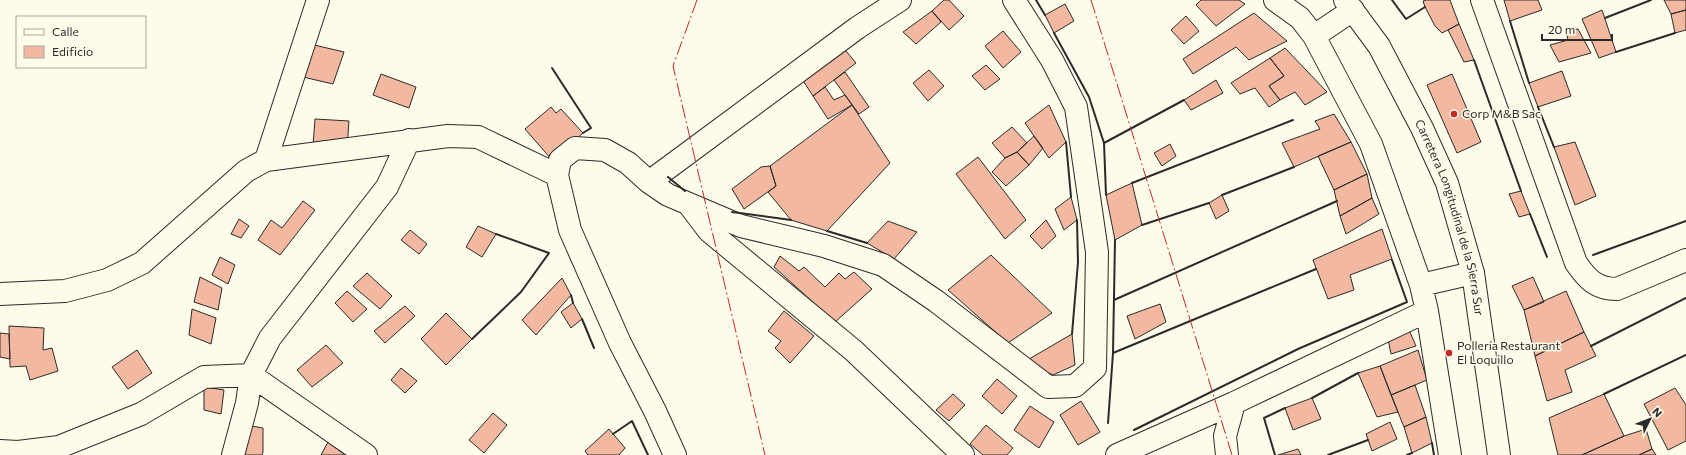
<svg xmlns="http://www.w3.org/2000/svg" width="1686" height="455" font-family="Commissioner,sans-serif">
<rect width="100%" height="100%" fill="#fdfbea"/>
<path fill="#f2b8a0" stroke="#2b2b2b" d="M 944,0 L 949,0 L 964,16 L 949,30 L 932,11 Z
M 1201,0 L 1239,0 L 1245,4 L 1216,26 L 1196,5 Z
M 1426,0 L 1450,0 L 1459,24 L 1442,33 L 1435,26 L 1425,7 L 1423,1 Z
M 1504,0 L 1538,0 L 1542,10 L 1510,21 Z
M 1664,0 L 1686,0 L 1686,10 L 1671,14 Z
M 1065,4 L 1074,21 L 1054,33 L 1045,15 Z
M 1602,10 L 1616,52 L 1599,58 L 1582,19 Z
M 1686,10 L 1686,30 L 1675,33 L 1671,14 Z
M 932,11 L 941,22 L 916,44 L 903,32 Z
M 1254,13 L 1287,41 L 1249,60 L 1236,47 L 1193,74 L 1183,59 Z
M 1186,16 L 1199,31 L 1184,44 L 1171,30 Z
M 1459,24 L 1474,60 L 1464,62 L 1448,30 Z
M 1578,29 L 1591,53 L 1559,62 L 1550,45 L 1568,40 L 1566,31 Z
M 1003,31 L 1021,52 L 1003,68 L 985,46 Z
M 310,44 L 344,52 L 333,84 L 303,77 Z
M 841,45 L 856,63 L 813,96 L 800,76 Z
M 1285,48 L 1327,92 L 1305,105 L 1295,92 L 1280,100 L 1269,86 L 1284,76 L 1270,58 Z
M 1270,58 L 1284,76 L 1269,86 L 1280,100 L 1269,107 L 1255,88 L 1240,94 L 1231,83 Z
M 986,65 L 1000,79 L 985,90 L 972,76 Z
M 929,70 L 944,86 L 928,101 L 913,83 Z
M 1562,71 L 1571,96 L 1538,107 L 1529,83 Z
M 845,72 L 869,107 L 859,114 L 834,80 Z
M 381,74 L 416,87 L 409,108 L 373,95 Z
M 1452,74 L 1481,142 L 1457,153 L 1427,85 Z
M 1216,80 L 1223,93 L 1191,110 L 1184,100 Z
M 825,87 L 834,100 L 845,95 L 852,105 L 828,119 L 813,96 Z
M 852,105 L 890,163 L 827,231 L 791,220 L 768,192 L 776,186 L 770,166 Z
M 1049,105 L 1066,142 L 1049,158 L 1025,123 Z
M 551,107 L 556,113 L 561,109 L 583,133 L 552,160 L 525,129 Z
M 1334,114 L 1351,142 L 1294,167 L 1282,143 L 1320,129 L 1315,121 Z
M 315,119 L 349,121 L 347,148 L 313,145 Z
M 1012,127 L 1027,143 L 1017,152 L 1005,158 L 992,143 Z
M 1034,136 L 1043,148 L 1029,165 L 1017,152 Z
M 1351,142 L 1367,174 L 1334,190 L 1318,156 Z
M 1575,142 L 1596,196 L 1575,205 L 1554,147 Z
M 1170,144 L 1176,156 L 1162,166 L 1154,153 Z
M 1017,152 L 1029,165 L 1006,186 L 992,172 L 1005,158 Z
M 978,157 L 1026,220 L 1005,239 L 956,174 Z
M 770,166 L 776,186 L 744,209 L 732,189 L 761,167 Z
M 1367,174 L 1372,198 L 1340,216 L 1334,190 Z
M 1132,183 L 1142,225 L 1115,240 L 1106,195 Z
M 1521,191 L 1530,214 L 1519,217 L 1509,194 Z
M 1222,195 L 1229,211 L 1216,219 L 1209,203 Z
M 1071,197 L 1077,220 L 1064,230 L 1055,209 Z
M 1372,198 L 1379,214 L 1346,234 L 1340,216 Z
M 303,201 L 315,210 L 280,255 L 258,240 L 271,220 L 282,228 Z
M 239,219 L 249,226 L 241,238 L 231,234 Z
M 1046,220 L 1056,236 L 1042,249 L 1030,236 Z
M 888,221 L 917,232 L 894,259 L 867,243 Z
M 478,226 L 496,234 L 482,257 L 466,247 Z
M 1382,229 L 1392,259 L 1350,275 L 1354,290 L 1328,299 L 1313,260 Z
M 410,230 L 427,244 L 419,254 L 401,240 Z
M 991,255 L 1052,313 L 1008,343 L 948,290 Z
M 780,256 L 799,271 L 804,267 L 825,287 L 839,273 L 845,279 L 854,272 L 872,289 L 835,322 L 774,267 Z
M 220,257 L 235,265 L 228,284 L 212,275 Z
M 367,273 L 392,296 L 380,309 L 353,286 Z
M 200,277 L 222,288 L 218,310 L 194,302 Z
M 1533,277 L 1544,302 L 1524,310 L 1512,286 Z
M 562,278 L 571,295 L 536,335 L 522,320 Z
M 347,291 L 367,309 L 353,322 L 335,303 Z
M 1566,291 L 1584,332 L 1535,356 L 1524,310 Z
M 573,303 L 582,319 L 571,328 L 561,312 Z
M 1160,304 L 1166,322 L 1135,339 L 1127,316 Z
M 405,306 L 415,316 L 385,343 L 374,331 Z
M 192,309 L 216,318 L 211,344 L 189,335 Z
M 784,311 L 814,336 L 790,363 L 775,348 L 781,341 L 768,331 Z
M 446,313 L 472,339 L 446,365 L 421,339 Z
M 9,326 L 44,328 L 43,350 L 52,348 L 58,371 L 30,380 L 26,366 L 10,367 Z
M 1409,330 L 1416,346 L 1391,354 L 1388,339 Z
M 1584,332 L 1596,356 L 1565,370 L 1572,392 L 1547,401 L 1535,356 Z
M 0,333 L 9,334 L 10,359 L 0,357 Z
M 1072,334 L 1075,365 L 1053,375 L 1024,362 Z
M 326,345 L 343,363 L 312,387 L 297,370 Z
M 137,350 L 152,373 L 128,389 L 112,367 Z
M 1418,350 L 1427,380 L 1391,395 L 1380,366 Z
M 1380,366 L 1398,412 L 1377,417 L 1358,373 Z
M 401,368 L 417,381 L 405,393 L 391,380 Z
M 997,379 L 1017,396 L 1002,414 L 982,396 Z
M 1415,385 L 1426,417 L 1404,427 L 1391,395 Z
M 204,387 L 224,390 L 221,414 L 204,410 Z
M 1675,388 L 1686,405 L 1686,441 L 1668,450 L 1644,404 Z
M 953,394 L 965,405 L 949,421 L 936,410 Z
M 1604,394 L 1624,436 L 1582,455 L 1558,455 L 1549,418 Z
M 1312,398 L 1321,419 L 1293,430 L 1285,408 Z
M 1081,401 L 1100,432 L 1078,445 L 1060,415 Z
M 1030,406 L 1054,422 L 1039,448 L 1014,430 Z
M 493,413 L 507,425 L 484,453 L 469,440 Z
M 1426,417 L 1432,443 L 1412,453 L 1404,427 Z
M 1390,422 L 1397,439 L 1372,451 L 1366,434 Z
M 246,425 L 263,428 L 263,452 L 262,455 L 238,455 Z
M 986,425 L 1013,448 L 1007,455 L 983,455 L 970,444 Z
M 609,429 L 625,448 L 619,455 L 588,455 L 585,451 Z
M 1646,429 L 1652,449 L 1639,455 L 1582,455 L 1624,436 Z
M 328,442 L 345,455 L 321,455 Z
M 1298,449 L 1301,455 L 1278,455 Z
M 1652,449 L 1656,455 L 1639,455 Z"/>
<g fill="none" stroke-linecap="round" stroke-linejoin="round">
<defs>
<path id="minor" d="M 1275,0 L 1300,18 L 1314,36 L 1353,10
M 1482,0 L 1576,263 C 1587,279 1596,289 1617,289 L 1686,260
M 1314,36 L 1371,144 L 1421,285
M 266,160 L 318,0
M 649,182 L 857,28 L 900,0
M 690,206 L 709,231 L 854,351 L 963,455
M 0,294 L 65,291 L 107,280 L 142,263 L 246,171 L 266,160 L 448,136 L 478,137 L 557,175
M 1427,311 L 1450,455
M 0,451 L 18,452 L 59,447 L 141,414 L 204,377 L 251,375 L 366,455
M 233,455 L 247,403 L 251,375 L 270,338 L 387,187 L 409,140
M 675,455 L 655,411 L 620,343 L 570,230 L 557,175 L 560,160 L 575,148 L 605,150 L 628,163 L 649,182 L 668,195 L 741,226 L 824,246 L 883,265 L 936,301 L 1048,387 L 1075,386 L 1095,368 L 1097,252 L 1076,107 L 1052,60 L 1014,0
M 1117,455 L 1234,403
M 1227,455 L 1225,436 L 1234,403 L 1427,311 L 1421,285 L 1473,273"/>
<g id="highway">
<path id="s1" d="M 1345,0 L 1379,46 L 1422,128 L 1447,183 L 1473,273 L 1499,455"/>
</g>
</defs>
<use href="#minor" stroke="#2b2b2b" stroke-width="24"/>
<use href="#highway" stroke="#2b2b2b" stroke-width="24"/>
<use href="#minor" stroke="#fdfbea" stroke-width="22"/>
<use href="#highway" stroke="#fdfbea" stroke-width="22"/>
<path stroke="#2b2b2b" stroke-width="2" d="M 1036,0 L 1045,15
M 1392,0 L 1406,19 L 1425,7
M 1605,18 L 1651,0
M 1510,21 L 1529,83
M 1054,33 L 1089,97 L 1104,143 L 1106,195
M 1616,52 L 1675,33
M 1474,60 L 1521,191
M 552,68 L 591,128 L 583,133
M 1538,107 L 1554,147
M 1066,142 L 1071,197
M 1104,143 L 1184,100
M 668,177 L 685,191
M 1132,183 L 1293,120
M 1222,195 L 1294,167
M 732,212 L 791,220
M 1530,214 L 1547,257
M 1142,225 L 1209,203
M 827,231 L 867,243
M 1593,255 L 1686,221
M 571,295 L 573,303
M 1114,300 L 1337,201
M 582,319 L 594,348
M 1072,334 L 1078,262 L 1077,220
M 472,339 L 521,292 L 549,253 L 496,234
M 1591,346 L 1686,298
M 1113,353 L 1316,269
M 1604,394 L 1686,355
M 1312,398 L 1358,373
M 1108,423 L 1113,353 L 1115,240
M 1134,430 L 1298,349 L 1407,302 L 1392,260
M 613,434 L 632,421 L 648,455
M 1432,443 L 1434,455
M 1275,455 L 1264,418 L 1285,408
M 1328,455 L 1368,440
M 1407,455 L 1412,453"/>
<path stroke="#c62828" stroke-width="1" stroke-dasharray="14 3 2 3" stroke-linecap="butt" d="M 697,0 L 673,66 L 765,455
M 1091,0 L 1232,455"/>
</g>
<g fill="#c62828" stroke="#fdfbea" stroke-width="1.5">
<circle cx="1454" cy="114" r="4"/>
<circle cx="1449" cy="353" r="4"/>
</g>
<g text-anchor="middle" stroke-width="3" stroke-linejoin="round" paint-order="stroke">
<g font-size="12" fill="#2b2b2b" stroke="#fdfbea" text-anchor="start">
<text x="1462" y="118">Corp M&amp;B Sac</text>
<text x="1457" y="350">Pollería Restaurant<tspan x="1457" dy="14">El Loquillo</tspan></text>
</g>
<g font-size="12" fill="#2b2b2b" stroke="#fdfbea">
<text dy="4" stroke="none"><textPath href="#s1" startOffset="244">Carretera Longitudinal de la Sierra Sur</textPath></text>
</g>
</g>
<rect x="16" y="16" width="130" height="52" fill="#fdfbea" stroke="#a9a89e"/>
<rect x="24" y="29" width="20" height="6" fill="#fdfbea" stroke="#a9a89e"/>
<text x="52" y="36" font-size="12" fill="#2b2b2b">Calle</text>
<rect x="24" y="46" width="20" height="12" fill="#f2b8a0" stroke="#a9a89e"/>
<text x="52" y="56" font-size="12" fill="#2b2b2b">Edificio</text>
<g transform="translate(1650 419) rotate(47)" stroke="#fdfbea" stroke-width="3" paint-order="stroke">
<path d="M0-3L7 15L0 10L-7 15Z" fill="#2b2b2b"/>
<text y="-6" font-size="11" font-weight="bold" text-anchor="middle" fill="#2b2b2b">N</text>
</g>
<path d="M1542 34v6h70v-6" fill="none" stroke="#2b2b2b" stroke-width="2"/>
<text x="1548" y="34" font-size="12" fill="#2b2b2b" stroke="#fdfbea" stroke-width="3" paint-order="stroke">20 m</text>
</svg>
